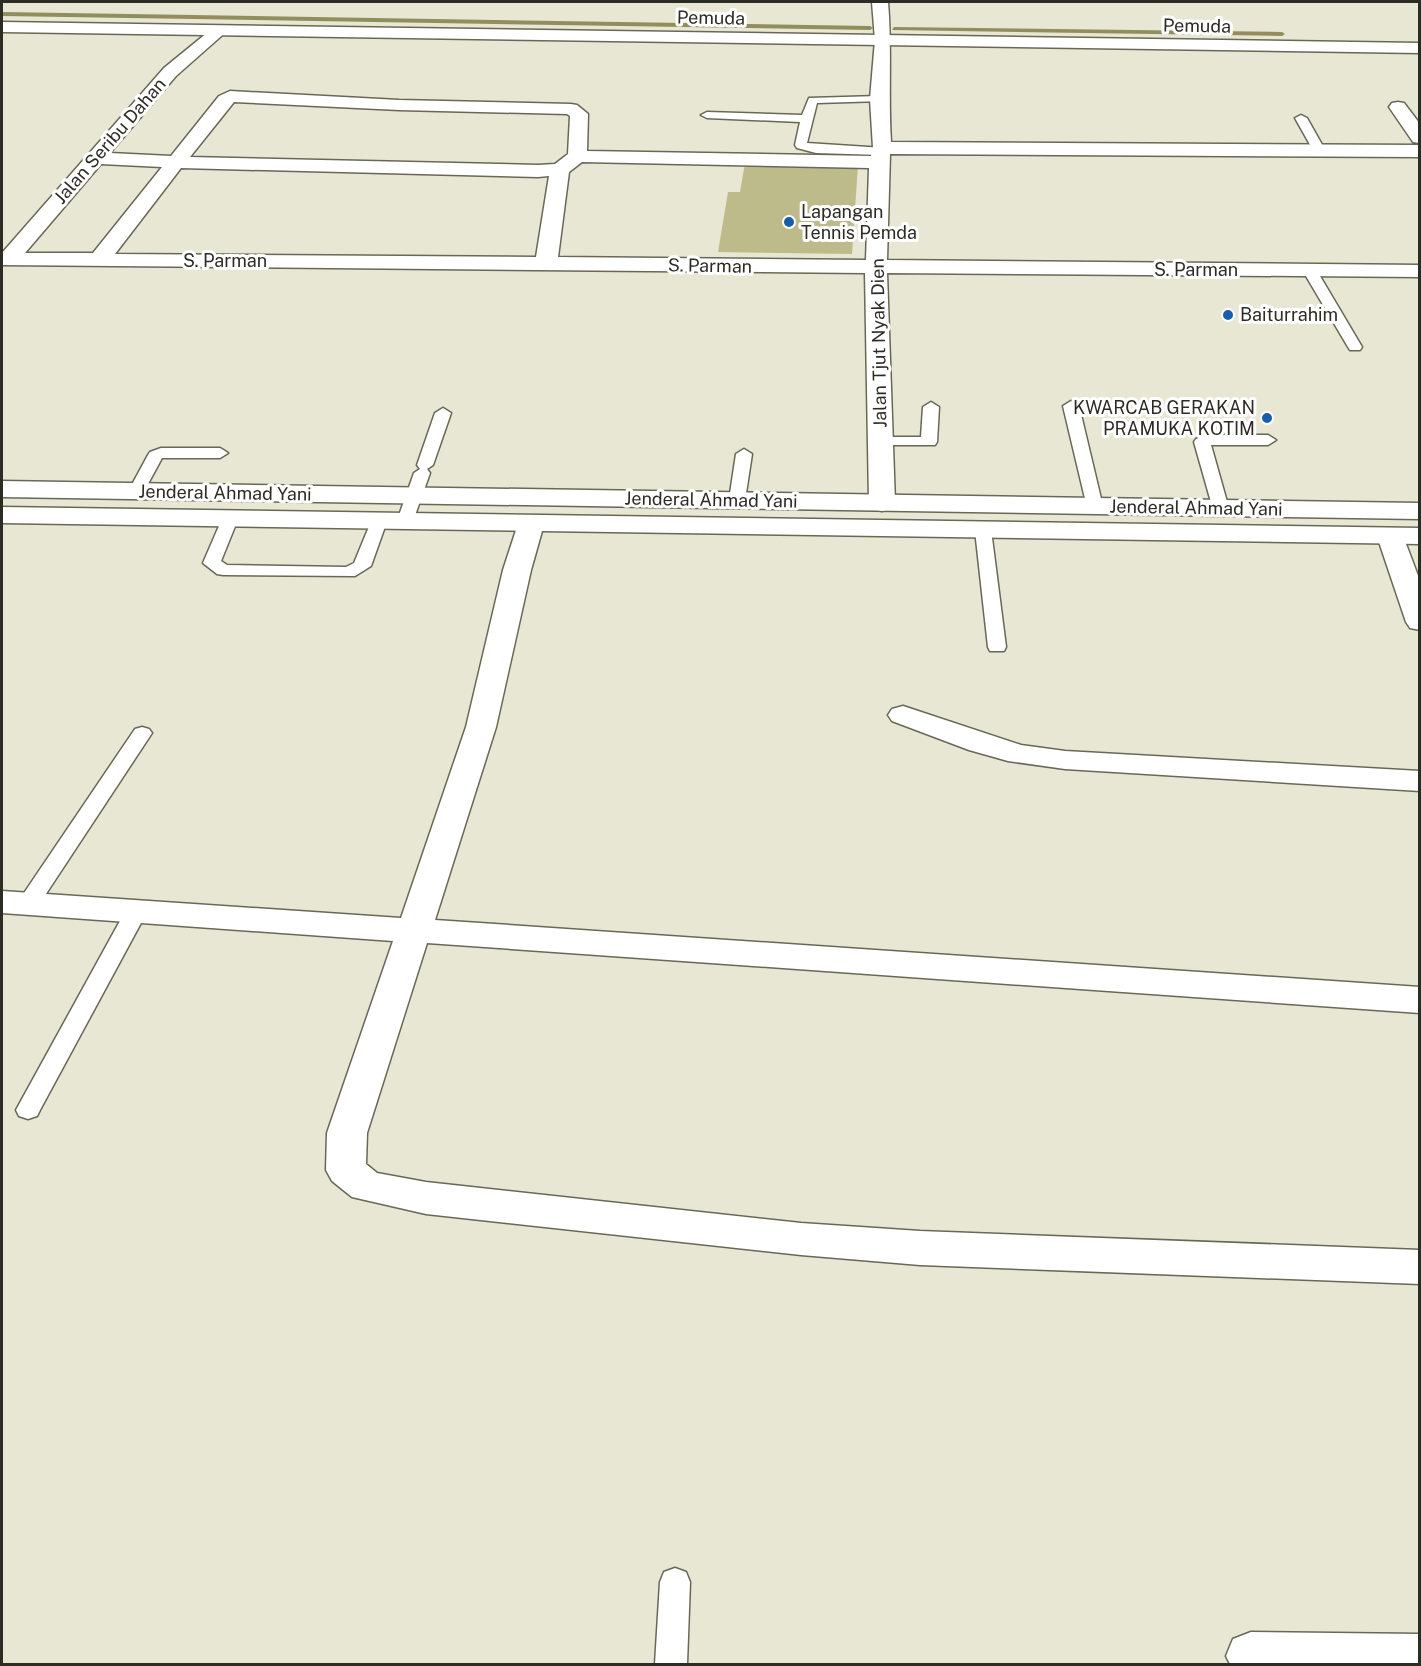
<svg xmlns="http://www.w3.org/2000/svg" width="1421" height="1666" font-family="'Public Sans',sans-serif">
<rect width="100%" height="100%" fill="#e8e7d4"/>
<path fill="#bebb8b" d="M 745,163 L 858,165 L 852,254 L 718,252 L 728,192 L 740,192 Z"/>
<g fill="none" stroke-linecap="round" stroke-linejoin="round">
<path fill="#918e5e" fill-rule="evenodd" d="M 2,12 L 870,26 L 873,28 L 870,30 L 2,16 Z
M 894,27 L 1282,32 L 1285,34 L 1282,36 L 892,30 Z"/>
<defs>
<path id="lane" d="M 879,96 L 883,97 L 883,101 L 817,103 L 807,143 L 884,148 L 884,154 L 880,155 L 816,153 L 797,148 L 795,145 L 800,122 L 707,118 L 701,115 L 707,112 L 802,115 L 809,98 Z
M 1301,115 L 1307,118 L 1325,150 L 1323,153 L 1319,154 L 1313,150 L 1295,118 Z
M 1310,267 L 1317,271 L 1362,347 L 1360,350 L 1350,350 L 1348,347 L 1303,271 Z
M 1071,401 L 1079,406 L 1103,507 L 1095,512 L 1087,507 L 1063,406 Z
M 931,402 L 939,407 L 937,442 L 935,445 L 875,445 L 873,442 L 881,437 L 921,437 L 923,407 Z
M 443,408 L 451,413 L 433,465 L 427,469 L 430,473 L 413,521 L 405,526 L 399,525 L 397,521 L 414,473 L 420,469 L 417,465 L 435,413 Z
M 1207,435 L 1268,435 L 1276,440 L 1268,445 L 1211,445 L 1229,509 L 1221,514 L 1213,509 L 1194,442 L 1196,439 Z
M 161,448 L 220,448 L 228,453 L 220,458 L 162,458 L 142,495 L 130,495 L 128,492 L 148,455 L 150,452 Z
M 744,449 L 752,454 L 745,500 L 737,505 L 729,500 L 736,454 Z
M 230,514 L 238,519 L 221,561 L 227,565 L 346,567 L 354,563 L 373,517 L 379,516 L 387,521 L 371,566 L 355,576 L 223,575 L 217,574 L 203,563 L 222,519 Z
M 983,525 L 989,526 L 991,530 L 1006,647 L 1004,651 L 990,651 L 988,647 L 975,530 L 977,526 Z
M 142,727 L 149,729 L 152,733 L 36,909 L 28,911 L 20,909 L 17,904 L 20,899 L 135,729 Z
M 137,903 L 145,905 L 148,910 L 40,1110 L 37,1116 L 28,1119 L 19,1116 L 16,1110 L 126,910 L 129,905 Z
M 675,1568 L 686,1572 L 690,1582 L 687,1664 L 655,1664 L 660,1582 L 664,1572 Z"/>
<path id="street" d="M 872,2 L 888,2 C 892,49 888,95 891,142 L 1420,145 L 1420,157 L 890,154 L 887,260 L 1420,265 L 1420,277 L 887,273 L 895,503 L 891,509 L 882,511 L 873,509 L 869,503 L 865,273 L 2,265 L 2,253 L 164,68 L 213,28 L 225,28 L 227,31 L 176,76 L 110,153 L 171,156 L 219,96 L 230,91 L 399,100 L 571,104 L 577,105 L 588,114 L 587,151 L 871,156 L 873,148 L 870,99 L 875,40 ZM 234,102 L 399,110 L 567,114 L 570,116 L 568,154 L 555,164 L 538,165 L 190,157 ZM 582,162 L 869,168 L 866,260 L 558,257 L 569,172 ZM 101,164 L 162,167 L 93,253 L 25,253 ZM 181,168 L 538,177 L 549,176 L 536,257 L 115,254 Z
M 1398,102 L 1404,103 L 1420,124 L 1420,143 L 1413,142 L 1389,107 L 1392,103 Z
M 531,516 L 540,518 L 544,524 L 531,570 L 496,727 L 435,920 L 1420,987 L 1420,1013 L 427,943 L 367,1133 L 366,1164 L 377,1173 L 426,1182 L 801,1223 L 920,1231 L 1420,1250 L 1420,1284 L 920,1265 L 801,1255 L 426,1214 L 352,1197 L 332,1181 L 326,1170 L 327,1133 L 393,941 L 2,913 L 2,891 L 401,918 L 466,727 L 503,570 L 518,524 L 522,518 Z
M 1390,528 L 1399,530 L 1403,536 L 1420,581 L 1420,630 L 1410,628 L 1406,622 L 1377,536 L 1381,530 Z
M 903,706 L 1021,745 L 1065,751 L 1420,771 L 1420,791 L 1065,769 L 1008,761 L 969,750 L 892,721 L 888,715 L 892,709 Z
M 1251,1632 L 1420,1634 L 1420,1664 L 1230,1664 L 1226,1656 L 1233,1639 Z"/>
<path id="secondary" d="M 2,22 L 1420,43 L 1420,53 L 2,32 Z"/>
<path id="highway" d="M 2,481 L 1420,503 L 1420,519 L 2,497 Z
M 2,507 L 1420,528 L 1420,544 L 2,523 Z"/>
</defs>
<use href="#lane" stroke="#696857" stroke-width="3"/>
<use href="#street" stroke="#696857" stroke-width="3"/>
<use href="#secondary" stroke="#696857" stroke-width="3"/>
<use href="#highway" stroke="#696857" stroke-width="3"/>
<use href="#lane" fill="#fff" fill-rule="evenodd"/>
<use href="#street" fill="#fff" fill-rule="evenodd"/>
<use href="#secondary" fill="#fff" fill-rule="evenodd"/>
<use href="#highway" fill="#fff" fill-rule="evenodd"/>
</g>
<g fill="#175eae" stroke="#fff" stroke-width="2">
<circle cx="789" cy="222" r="6"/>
<circle cx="1228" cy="315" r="6"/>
<circle cx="1267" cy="418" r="6"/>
</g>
<g text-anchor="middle" stroke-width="6" stroke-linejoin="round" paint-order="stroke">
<g font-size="18" fill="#2c2b24" stroke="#fff">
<text transform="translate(711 18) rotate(1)" y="6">Pemuda</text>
<text transform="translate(1197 26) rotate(1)" y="6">Pemuda</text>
<text transform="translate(110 141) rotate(-49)" y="6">Jalan Seribu Dahan</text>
<text x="225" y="267">S. Parman</text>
<text transform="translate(710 266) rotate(1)" y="6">S. Parman</text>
<text x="1196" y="276">S. Parman</text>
<text transform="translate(879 343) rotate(-91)" y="6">Jalan Tjut Nyak Dien</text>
<text transform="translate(225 493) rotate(1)" y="6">Jenderal Ahmad Yani</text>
<text transform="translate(711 500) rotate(1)" y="6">Jenderal Ahmad Yani</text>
<text transform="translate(1196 508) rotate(1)" y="6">Jenderal Ahmad Yani</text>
</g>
<g font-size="18" fill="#2c2b24" stroke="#fff" text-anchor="start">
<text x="801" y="218">Lapangan<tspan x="801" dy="21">Tennis Pemda</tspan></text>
<text x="1240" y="321">Baiturrahim</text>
<text x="1255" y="414" text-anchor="end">KWARCAB GERAKAN<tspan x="1255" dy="21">PRAMUKA KOTIM</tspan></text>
</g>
</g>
<rect width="1421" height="1666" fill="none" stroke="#2c2b24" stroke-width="6"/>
</svg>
